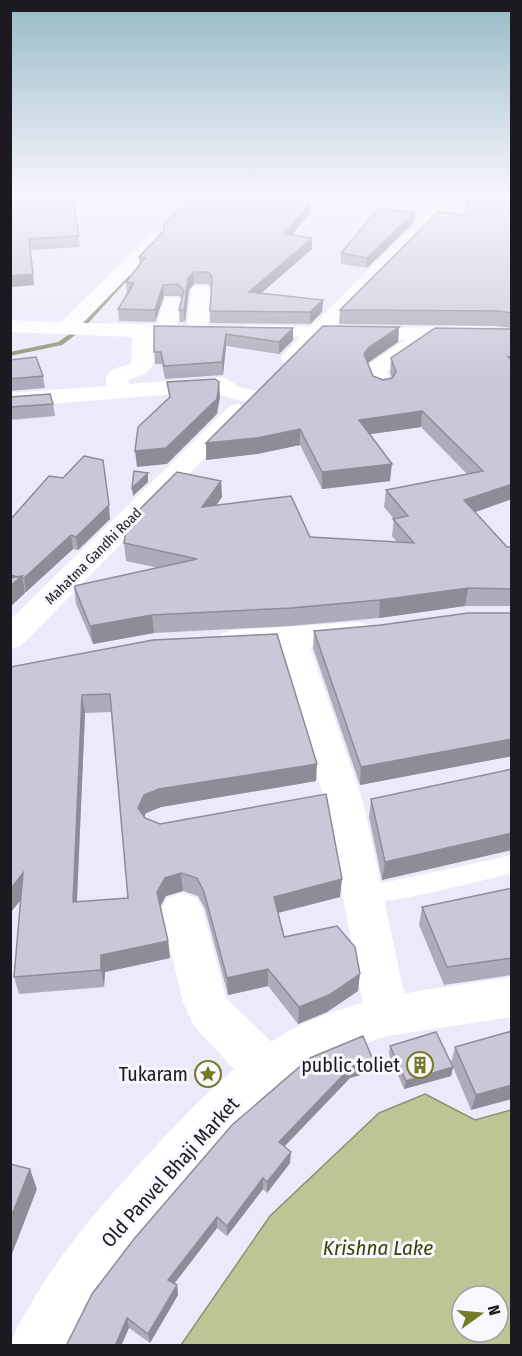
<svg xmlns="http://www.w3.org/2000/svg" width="522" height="1356" font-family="'Fira Sans Condensed',sans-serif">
<rect width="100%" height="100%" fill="#ede8fa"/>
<path fill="#bec595" stroke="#8d9272" stroke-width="1.5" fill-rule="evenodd" d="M 425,1094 L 475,1120 L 511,1110 L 511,1345 L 181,1345 L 270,1216 L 379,1113 ZM 462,1296 L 498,1296 L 498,1332 L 462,1332 Z"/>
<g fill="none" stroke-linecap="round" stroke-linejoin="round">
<path fill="#8d9272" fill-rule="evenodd" d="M 193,193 L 199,193 L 185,213 L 181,213 Z
M 126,275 L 131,276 L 82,330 L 62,345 L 10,356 L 10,352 L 58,342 L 78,328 Z"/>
<path fill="#fff" fill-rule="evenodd" d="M 512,855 L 512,873 C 482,880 378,909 355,901 L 352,895 L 355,889 Z"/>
<path fill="#fff" fill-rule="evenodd" d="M 155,234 L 161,235 L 164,239 L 161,243 L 83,323 L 157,324 L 165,298 L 179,298 L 182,302 L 177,325 L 187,325 L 191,290 L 194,286 L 208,286 L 211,290 L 208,326 L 211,331 L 208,335 L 153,337 C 153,367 160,369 128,380 L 129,384 L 222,377 C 229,379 230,381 236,385 C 245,391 258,387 265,397 L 261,402 L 253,404 L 220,395 L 216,391 L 10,407 L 10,393 L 106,386 C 105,367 116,369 131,364 L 132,337 L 10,332 L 10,320 L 61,322 L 149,235 Z
M 249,325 L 392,328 L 471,326 L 512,330 L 512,342 L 471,338 L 434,339 L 387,372 L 393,386 L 390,391 L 382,393 L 374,391 L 365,370 L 368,365 L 405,340 L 242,335 L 239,331 L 242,327 Z
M 291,628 L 302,631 L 307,638 L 364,805 L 409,1016 L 403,1030 L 387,1036 L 371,1030 L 365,1016 L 326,805 L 275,638 L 280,631 Z
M 182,893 L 197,898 L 203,910 L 226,998 L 285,1055 L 291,1071 L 285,1087 L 268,1093 L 251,1087 L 194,1026 L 183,1002 L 161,910 L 167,898 Z"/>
<path fill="#fff" fill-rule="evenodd" d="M 358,622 L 369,625 L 374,632 L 369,639 C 339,647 250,655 222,647 L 217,640 L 222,633 L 233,630 Z
M 512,977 L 512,1017 L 387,1036 L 334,1055 L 308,1068 L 231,1135 L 134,1248 L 93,1302 L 69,1346 L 10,1346 C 15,1328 26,1313 35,1297 C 66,1245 104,1202 145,1158 C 190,1109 242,1052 303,1024 C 369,994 441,988 512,977 Z"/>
<path fill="#fff" fill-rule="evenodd" d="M 447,193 L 464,193 L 300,363 L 292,365 L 284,363 L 281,358 L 284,353 Z
M 238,404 L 246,406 L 250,411 L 246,416 L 21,646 L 10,649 L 10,620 L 230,406 Z"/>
</g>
<path fill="#afabba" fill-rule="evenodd" d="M 10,193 L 106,193 L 105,201 L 74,203 L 80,247 L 30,250 L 34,285 L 10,287 Z
M 512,193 L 512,328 L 495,326 L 339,324 L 340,310 L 465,215 Z
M 241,198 L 310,202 L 310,212 L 292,235 L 312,249 L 261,293 L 323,300 L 322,312 L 310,324 L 210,323 L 210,311 L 212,288 L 208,284 L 194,284 L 189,290 L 185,322 L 180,322 L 179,310 L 182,299 L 179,296 L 164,296 L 155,322 L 119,321 L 118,309 L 128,294 L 127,294 L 126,282 L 139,265 L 139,257 L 164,231 L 163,225 Z
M 415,212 L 414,222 L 367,268 L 341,264 L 341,253 Z
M 154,326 L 293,340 L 279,354 L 226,346 L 223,375 L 165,379 L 162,364 L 155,364 Z
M 399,327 L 398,342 L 368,363 L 373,376 L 383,380 L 392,378 L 390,373 L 391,358 L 512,329 L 475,512 L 507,547 L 512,547 L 512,606 L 465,606 L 379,618 L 291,626 L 154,633 L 93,644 L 76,604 L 74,586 L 158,568 L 126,561 L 124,543 L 221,481 L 222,497 L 216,505 L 310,537 L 397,542 L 392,536 L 394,519 L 384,507 L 386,490 L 467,474 L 421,427 L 369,434 L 390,481 L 322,489 L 300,445 L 257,454 L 206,460 L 206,443 Z
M 10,360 L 43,376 L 45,388 L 10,391 Z
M 10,397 L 53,404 L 55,416 L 10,420 Z
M 110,519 L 78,550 L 73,549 L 26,592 L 25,592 L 25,593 L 10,607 L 10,520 Z
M 512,613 L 512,756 L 360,785 L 313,648 L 314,631 Z
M 153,640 L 316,781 L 161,807 L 146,813 L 144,817 L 145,818 L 340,897 L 278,913 L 284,937 L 358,991 L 327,1012 L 298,1024 L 268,986 L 228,995 L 205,909 L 198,896 L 183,891 L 166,896 L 160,906 L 168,941 L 170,958 L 105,972 L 104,987 L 19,994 L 14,977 L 21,900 L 10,913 L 10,667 ZM 112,712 L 128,898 L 77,902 L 85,713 Z
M 512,769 L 382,880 L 369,817 L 371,799 Z
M 512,888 L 512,975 L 444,985 L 419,925 L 422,907 Z
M 512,1031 L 471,1110 L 453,1067 L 451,1076 L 404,1089 L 389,1054 L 390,1046 L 451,1063 L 455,1047 Z
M 310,1058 L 371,1072 L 350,1078 L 284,1147 L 290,1163 L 267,1193 L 263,1189 L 227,1236 L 217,1228 L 174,1284 L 177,1285 L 178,1295 L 150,1343 L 129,1328 L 66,1346 Z"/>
<path fill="#8f8b97" d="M 310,202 L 310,212 L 285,244 L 285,234 Z
M 415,212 L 414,222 L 367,268 L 367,258 Z
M 312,238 L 312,249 L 250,303 L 249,292 Z
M 30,250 L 34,285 L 10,287 L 10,276 Z
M 194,272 L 194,284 L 189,290 L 185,322 L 184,310 L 188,278 Z
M 163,285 L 164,296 L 155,322 L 155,310 Z
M 323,300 L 322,312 L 310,324 L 310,312 Z
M 399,327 L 398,342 L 367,363 L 364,354 L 368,348 Z
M 293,328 L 293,340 L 279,354 L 279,342 Z
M 226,334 L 226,346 L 223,375 L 222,362 Z
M 219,382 L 220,397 L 217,414 L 167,464 L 137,467 L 135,451 Z
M 422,411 L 421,427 L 358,436 L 359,420 Z
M 300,429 L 300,445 L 257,454 L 206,460 L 206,443 Z
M 392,464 L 390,481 L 322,489 L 322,472 Z
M 148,473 L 148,482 L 133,496 L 132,488 Z
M 221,481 L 222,497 L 203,524 L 202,507 Z
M 512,484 L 512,499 L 462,517 L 464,500 Z
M 109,505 L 110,519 L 78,550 L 76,537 Z
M 71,535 L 73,549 L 26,592 L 24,578 Z
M 22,576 L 25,593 L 10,607 L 10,586 Z
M 468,588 L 465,606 L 379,618 L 380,600 Z
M 152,615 L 154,633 L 93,644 L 90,626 Z
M 82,695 L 85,713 L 76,919 L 73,902 Z
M 512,739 L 512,756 L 360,785 L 361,767 Z
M 317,764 L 316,781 L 161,807 L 146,813 L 140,825 L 138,808 L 144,795 L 159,789 Z
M 512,833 L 512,850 L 382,880 L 385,862 Z
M 23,873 L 28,891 L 10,913 L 10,890 Z
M 181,873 L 183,891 L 166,896 L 159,909 L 157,892 L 165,878 Z
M 342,879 L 340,897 L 273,914 L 274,897 Z
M 168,941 L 170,958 L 105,972 L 104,987 L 101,970 L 101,955 Z
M 268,969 L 268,986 L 228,995 L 227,978 Z
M 360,974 L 358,991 L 327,1012 L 298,1024 L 299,1007 Z
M 373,1060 L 371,1072 L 350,1078 L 278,1153 L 279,1142 L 352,1066 Z
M 453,1067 L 451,1076 L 404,1089 L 406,1081 Z
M 512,1085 L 512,1099 L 471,1110 L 476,1095 Z
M 291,1152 L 290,1163 L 267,1193 L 267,1182 Z
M 30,1169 L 37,1189 L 10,1259 L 10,1220 Z
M 263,1178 L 263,1189 L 227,1236 L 227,1226 Z
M 217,1217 L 217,1228 L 170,1289 L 168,1280 Z
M 177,1285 L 178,1295 L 150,1343 L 148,1334 Z
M 127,1318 L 129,1328 L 121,1346 L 115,1346 Z"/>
<path fill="#ccc7d8" stroke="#8f8b97" stroke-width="1.5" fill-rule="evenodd" d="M 10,193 L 85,193 L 72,193 L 79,236 L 29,239 L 33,274 L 10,276 Z
M 199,193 L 241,198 L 245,193 L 310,202 L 285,234 L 312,238 L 249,292 L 323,300 L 310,312 L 210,311 L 212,277 L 208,272 L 194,272 L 188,278 L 184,310 L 179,310 L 184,291 L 178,284 L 163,285 L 155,310 L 118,309 L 134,283 L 126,282 L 145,258 L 139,257 L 165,230 L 163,225 Z
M 468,193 L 512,193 L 512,313 L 498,311 L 340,310 L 438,212 L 466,215 Z
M 378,209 L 415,212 L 367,258 L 341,253 Z
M 154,326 L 293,328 L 279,342 L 226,334 L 222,362 L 164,366 L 161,352 L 154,352 Z
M 323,326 L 399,327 L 368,348 L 364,354 L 373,376 L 383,380 L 392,378 L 396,372 L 391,358 L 435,328 L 512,329 L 512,357 L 508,357 L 512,360 L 512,484 L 464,500 L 507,547 L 512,547 L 512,589 L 468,588 L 380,600 L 291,608 L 152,615 L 90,626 L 74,586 L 197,559 L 124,543 L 127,522 L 177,472 L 221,481 L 202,507 L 291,496 L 310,537 L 414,543 L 393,519 L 408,516 L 386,490 L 483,471 L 422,411 L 359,420 L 392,464 L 322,472 L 300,429 L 257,438 L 206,443 Z
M 36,357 L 43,376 L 10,379 L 10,360 Z
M 215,379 L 219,382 L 217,399 L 166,448 L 135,451 L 138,427 L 170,397 L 167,382 Z
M 50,394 L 53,404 L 10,407 L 10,397 Z
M 84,456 L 103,460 L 109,505 L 76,537 L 71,535 L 24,578 L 22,578 L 22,576 L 18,577 L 10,575 L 10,520 L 49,476 L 63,478 Z
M 134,471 L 148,473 L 132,488 Z
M 22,576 L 10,586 L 10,578 Z
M 468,613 L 512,613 L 512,739 L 361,767 L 314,631 L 381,625 Z
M 277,634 L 317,764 L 159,789 L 144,795 L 138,808 L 145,818 L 160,824 L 326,794 L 342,879 L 274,897 L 284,937 L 337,926 L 355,947 L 360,974 L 329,995 L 299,1007 L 268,969 L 227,978 L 204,892 L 197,878 L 181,873 L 165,878 L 157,892 L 168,941 L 101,955 L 101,970 L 14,977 L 23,873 L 10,890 L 10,667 L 153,640 ZM 110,694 L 128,898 L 73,902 L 82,695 Z
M 512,769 L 512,833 L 385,862 L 371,799 Z
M 512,888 L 512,958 L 447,967 L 422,907 Z
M 512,1031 L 512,1085 L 476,1095 L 455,1047 Z
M 436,1032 L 453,1067 L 406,1081 L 390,1046 Z
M 363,1036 L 373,1060 L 352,1066 L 279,1142 L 291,1152 L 267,1182 L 263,1178 L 227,1226 L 217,1217 L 168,1280 L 177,1285 L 148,1334 L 127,1318 L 115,1346 L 66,1346 L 92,1294 L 134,1239 L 232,1125 L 310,1058 Z
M 10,1164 L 30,1169 L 10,1220 Z"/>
<linearGradient id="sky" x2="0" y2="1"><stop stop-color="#97bbc7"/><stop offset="0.51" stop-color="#f7f5fd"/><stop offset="1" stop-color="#f7f5fd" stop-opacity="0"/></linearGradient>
<rect width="522" height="382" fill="url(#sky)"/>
<defs>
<symbol id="building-ring" viewBox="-11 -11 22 22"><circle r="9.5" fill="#f9f7fe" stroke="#737b26" stroke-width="1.5"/><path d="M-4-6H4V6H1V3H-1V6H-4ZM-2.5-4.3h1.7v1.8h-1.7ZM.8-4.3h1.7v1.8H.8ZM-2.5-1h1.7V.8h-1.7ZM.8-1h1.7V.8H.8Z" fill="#737b26"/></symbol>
<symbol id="sight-ring" viewBox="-11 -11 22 22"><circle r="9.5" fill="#f9f7fe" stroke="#737b26" stroke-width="1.5"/><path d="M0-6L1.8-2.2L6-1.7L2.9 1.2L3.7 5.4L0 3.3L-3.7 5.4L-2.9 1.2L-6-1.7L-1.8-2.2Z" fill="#737b26"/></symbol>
</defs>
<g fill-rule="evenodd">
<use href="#building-ring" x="405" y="1050" width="30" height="30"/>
<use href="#sight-ring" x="193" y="1059" width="30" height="30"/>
</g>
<g text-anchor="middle" stroke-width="6" stroke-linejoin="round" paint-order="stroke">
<g font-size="14" fill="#1c1a20" stroke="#f9f7fe">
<text transform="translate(93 556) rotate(-45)" y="5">Mahatma Gandhi Road</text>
</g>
<g font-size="20" fill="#1c1a20" stroke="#f9f7fe" text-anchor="end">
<text x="400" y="1072">public toliet</text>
<text x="188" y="1081">Tukaram</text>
</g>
<g font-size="20" fill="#1c1a20" stroke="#f9f7fe">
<text transform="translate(170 1172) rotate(-48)" y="7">Old Panvel Bhaji Market</text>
</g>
<g font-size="21" font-style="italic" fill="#3d4209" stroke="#f9f7fe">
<text x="378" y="1255">Krishna Lake</text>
</g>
</g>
<rect width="522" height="1356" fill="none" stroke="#1c1a20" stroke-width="24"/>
<g transform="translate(480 1314) rotate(75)"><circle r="28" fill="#f9f7fe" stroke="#a19fa5" stroke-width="1.5"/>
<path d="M0-4.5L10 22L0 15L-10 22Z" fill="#737b26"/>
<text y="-9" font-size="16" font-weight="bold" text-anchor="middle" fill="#1c1a20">N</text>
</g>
</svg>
